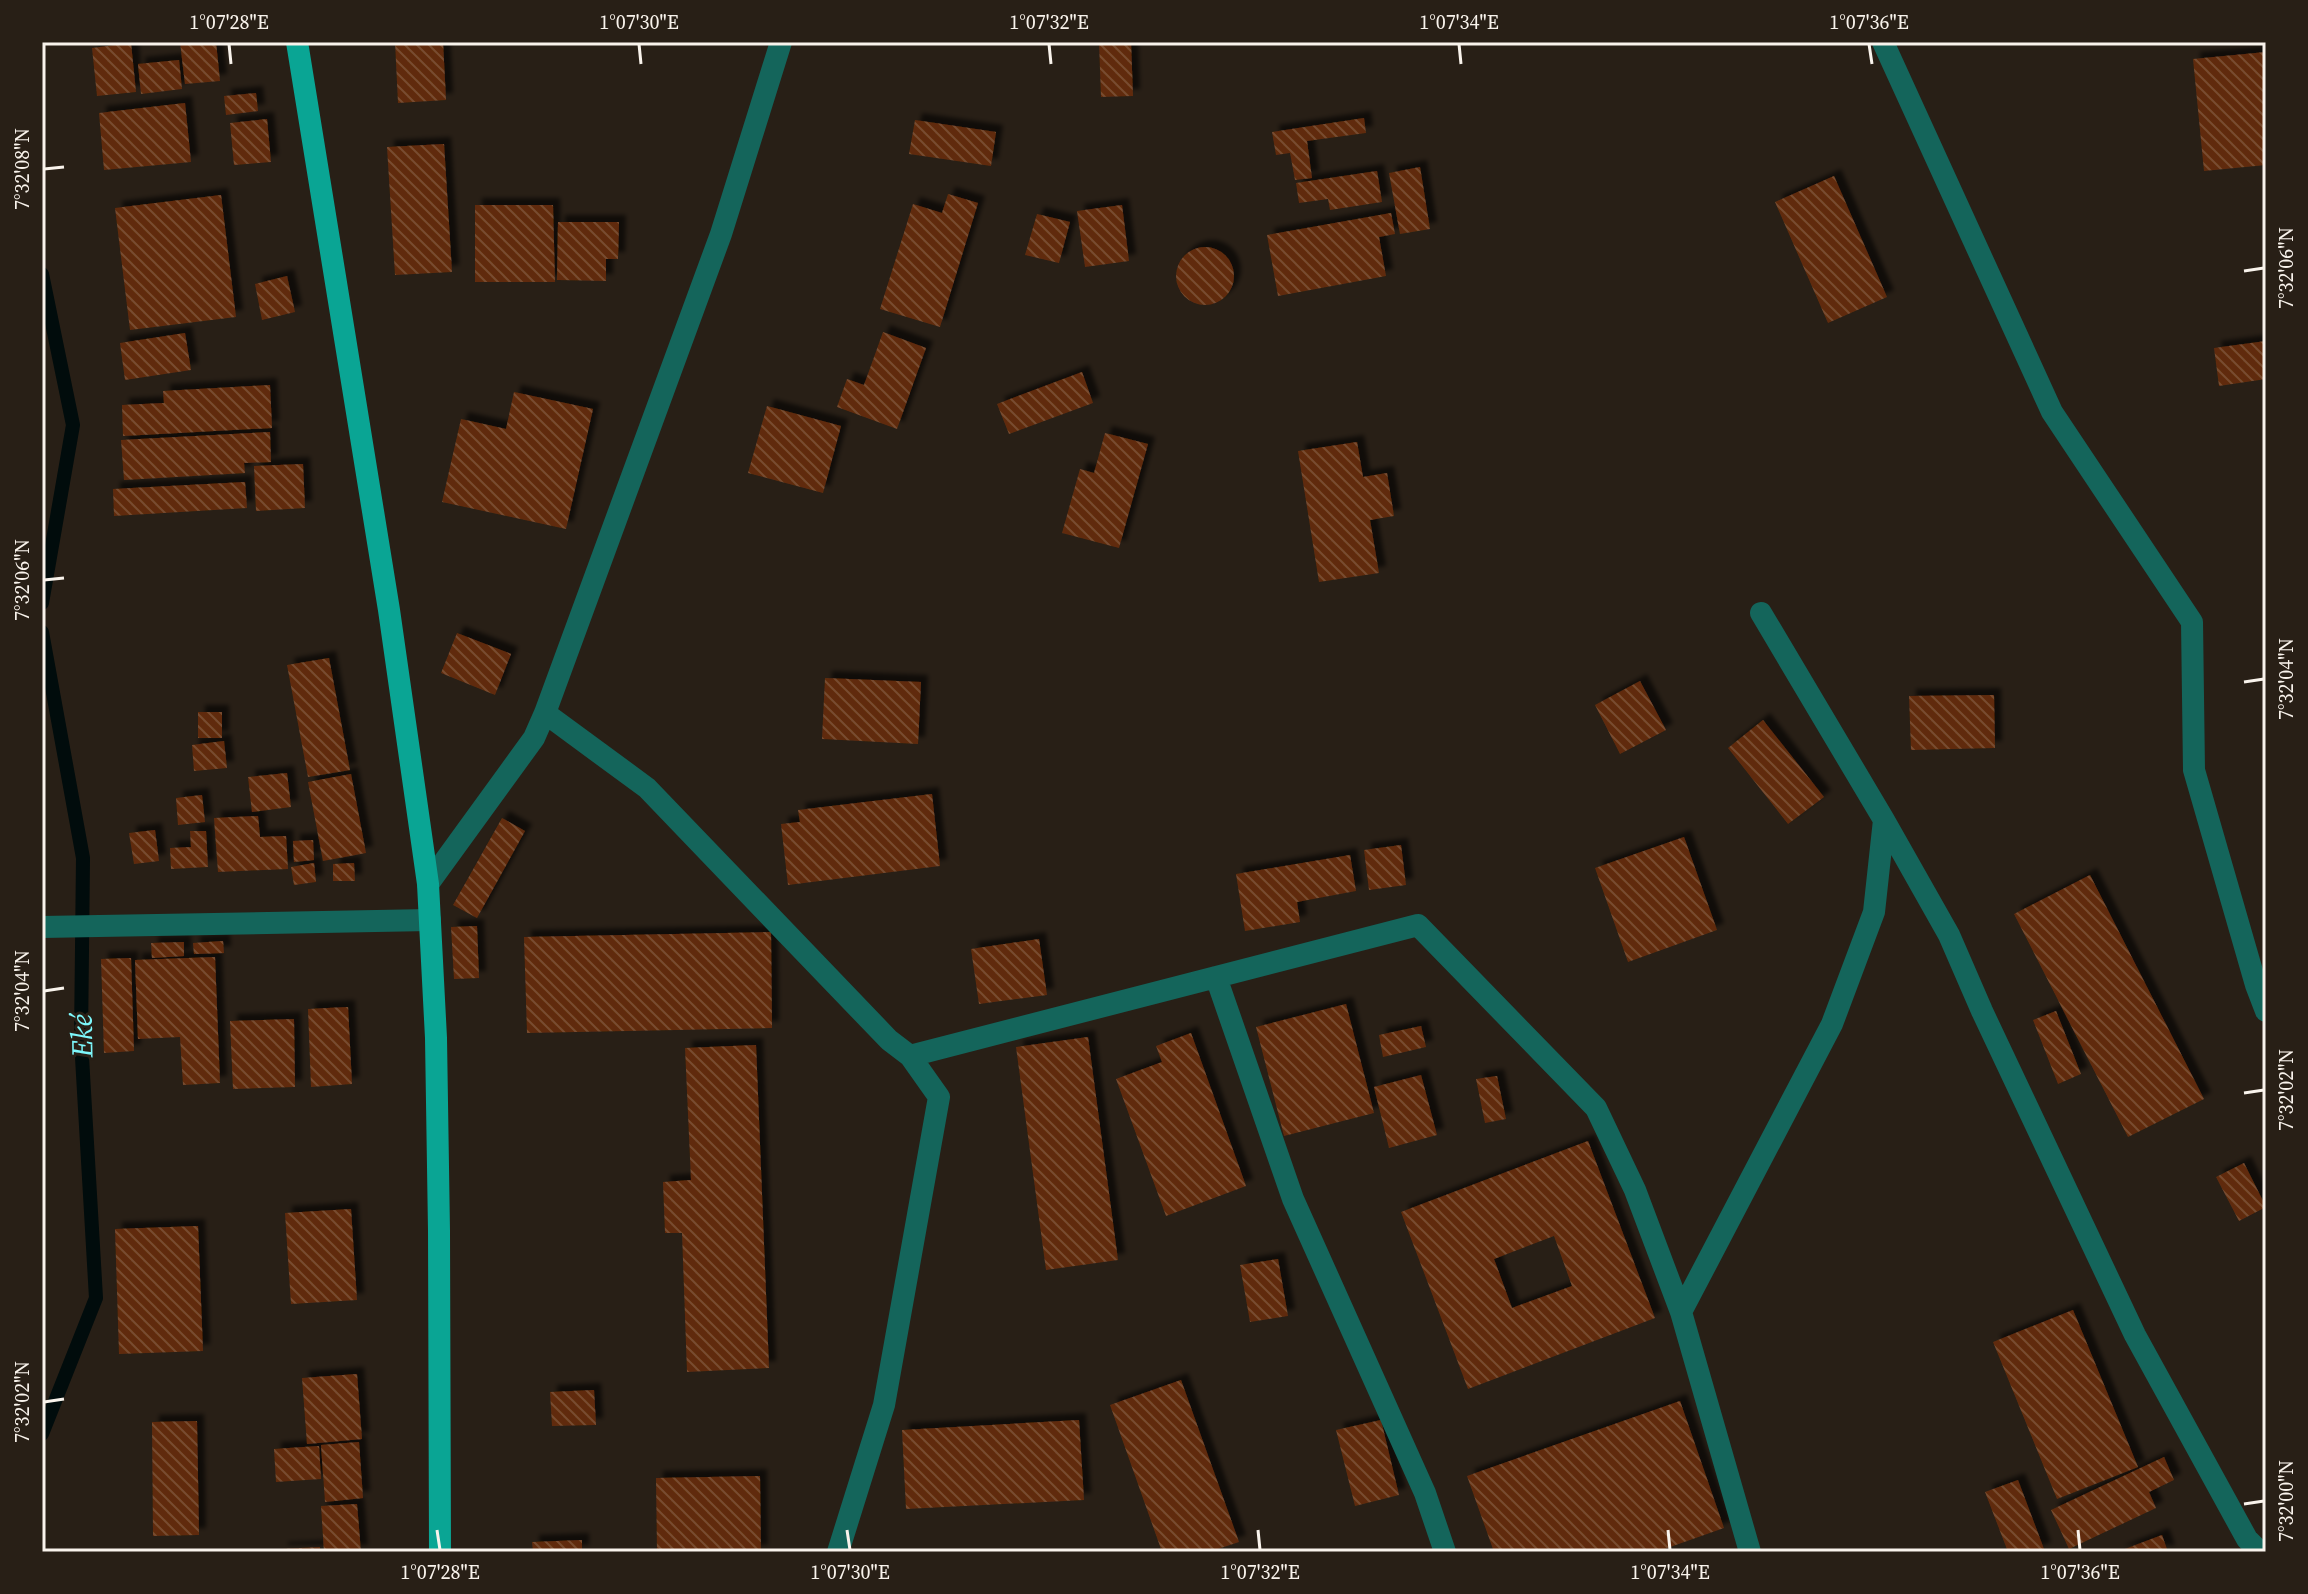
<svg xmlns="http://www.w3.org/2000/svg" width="2308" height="1594" font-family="'Source Serif 4',serif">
<defs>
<pattern id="building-back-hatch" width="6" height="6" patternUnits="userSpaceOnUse" patternTransform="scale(2)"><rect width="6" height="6" fill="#602c0d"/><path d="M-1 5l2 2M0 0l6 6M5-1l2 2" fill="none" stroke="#784b30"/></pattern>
<filter id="shadow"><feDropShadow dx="7" dy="-7" stdDeviation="2" flood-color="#0009"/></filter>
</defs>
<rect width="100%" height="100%" fill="#281f16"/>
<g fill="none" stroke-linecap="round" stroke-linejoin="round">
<path stroke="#010c0c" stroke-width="14" d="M 42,274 L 73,425 L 42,603
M 42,632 L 83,858 L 81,1040 L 96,1298 L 42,1434"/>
</g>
<path fill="url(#building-back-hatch)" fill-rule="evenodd" filter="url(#shadow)" d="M 180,42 L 216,42 L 220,81 L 185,84 Z
M 395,42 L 443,42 L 446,100 L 398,103 Z
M 1099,42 L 1131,42 L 1133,96 L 1101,97 Z
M 131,43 L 136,92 L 97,96 L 92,48 Z
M 2266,52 L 2266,165 L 2204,171 L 2193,59 Z
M 179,60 L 182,89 L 141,94 L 138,64 Z
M 256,93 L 258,111 L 226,115 L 224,96 Z
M 185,103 L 191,162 L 104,170 L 99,113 Z
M 1364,118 L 1366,133 L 1307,141 L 1312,178 L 1295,180 L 1290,153 L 1276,155 L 1272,132 Z
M 267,119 L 271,162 L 234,165 L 230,123 Z
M 915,120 L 996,132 L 991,166 L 909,154 Z
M 444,144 L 452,272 L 395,275 L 387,147 Z
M 1420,167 L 1430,229 L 1400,234 L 1389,173 Z
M 1377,171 L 1382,202 L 1330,210 L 1328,199 L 1299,203 L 1296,183 Z
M 1834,176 L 1887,297 L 1828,323 L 1775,202 Z
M 948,194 L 978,203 L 940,327 L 880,309 L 913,204 L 942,213 Z
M 221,195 L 236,317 L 130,330 L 115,208 Z
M 475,205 L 553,205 L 555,282 L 475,282 Z
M 1122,205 L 1129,261 L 1085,267 L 1077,211 Z
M 1391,213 L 1395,234 L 1379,237 L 1386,276 L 1278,296 L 1267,235 Z
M 1037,214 L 1070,222 L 1059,263 L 1025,255 Z
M 558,222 L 619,222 L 618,259 L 606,259 L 606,281 L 557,280 Z
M1176 276a29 29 0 1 1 58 0a29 29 0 1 1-58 0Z
M 287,276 L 295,312 L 262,320 L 255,284 Z
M 883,332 L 926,348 L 897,429 L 837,407 L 847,379 L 864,385 Z
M 185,333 L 191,370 L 125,380 L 120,343 Z
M 2266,341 L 2266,379 L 2219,386 L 2214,348 Z
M 1082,372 L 1093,403 L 1009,434 L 997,404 Z
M 270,385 L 272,428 L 123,436 L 122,405 L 164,403 L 163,391 Z
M 514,392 L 593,409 L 566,529 L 442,502 L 461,419 L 506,429 Z
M 767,406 L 841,426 L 823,493 L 748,473 Z
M 270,432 L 271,462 L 244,463 L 245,473 L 124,480 L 121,440 Z
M 1105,433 L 1148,444 L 1119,548 L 1062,533 L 1080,469 L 1094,473 Z
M 1357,442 L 1363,477 L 1387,473 L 1394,516 L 1370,520 L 1379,573 L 1319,582 L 1298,451 Z
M 303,464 L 305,508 L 256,511 L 254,466 Z
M 245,482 L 247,508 L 114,516 L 113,489 Z
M 457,633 L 511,654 L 495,695 L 441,673 Z
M 329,658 L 350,770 L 308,777 L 287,665 Z
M 825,678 L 921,682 L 918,744 L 822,739 Z
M 1640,681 L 1666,730 L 1620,754 L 1595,705 Z
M 1994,695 L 1995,748 L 1911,750 L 1909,696 Z
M 198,712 L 222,712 L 222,738 L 198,738 Z
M 1763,720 L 1824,797 L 1788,824 L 1728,748 Z
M 224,741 L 227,768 L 194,771 L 192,745 Z
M 287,773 L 291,807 L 252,812 L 248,777 Z
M 351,774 L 366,853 L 323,861 L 308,782 Z
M 932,794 L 940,866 L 788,885 L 781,824 L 800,822 L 798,810 Z
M 202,795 L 205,822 L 178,825 L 176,798 Z
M 258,816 L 260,837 L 286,836 L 288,869 L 218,872 L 214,818 Z
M 502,818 L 525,831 L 477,918 L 453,905 Z
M 155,830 L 159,861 L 134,864 L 129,833 Z
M 190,831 L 206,831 L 208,867 L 171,869 L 170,848 L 191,847 Z
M 1684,837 L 1717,930 L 1628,962 L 1595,868 Z
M 313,840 L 314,860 L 294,862 L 293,841 Z
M 1401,845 L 1406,885 L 1369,890 L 1364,850 Z
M 1350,855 L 1356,891 L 1297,902 L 1300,922 L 1245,931 L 1236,874 Z
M 314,863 L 316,882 L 294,885 L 291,867 Z
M 354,863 L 355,881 L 333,881 L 333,864 Z
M 2090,875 L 2204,1099 L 2128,1137 L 2014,914 Z
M 477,926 L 479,978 L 454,979 L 451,927 Z
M 771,932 L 772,1028 L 527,1033 L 524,937 Z
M 1039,939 L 1047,995 L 979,1004 L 971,949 Z
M 223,941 L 224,953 L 194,954 L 193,943 Z
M 184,942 L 184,956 L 152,958 L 151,943 Z
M 215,957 L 220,1083 L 183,1085 L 180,1037 L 138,1039 L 135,960 Z
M 131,958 L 134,1051 L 104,1053 L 101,959 Z
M 1346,1004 L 1374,1113 L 1284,1136 L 1256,1027 Z
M 348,1007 L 352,1084 L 311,1087 L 308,1009 Z
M 2056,1011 L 2081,1074 L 2058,1084 L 2033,1020 Z
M 294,1019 L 295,1087 L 233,1089 L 230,1021 Z
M 1421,1026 L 1426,1047 L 1383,1057 L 1379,1035 Z
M 1191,1033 L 1246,1186 L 1166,1216 L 1116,1079 L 1162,1062 L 1156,1046 Z
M 1088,1037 L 1118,1260 L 1046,1270 L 1016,1047 Z
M 756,1045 L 769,1368 L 687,1372 L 682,1233 L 665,1233 L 663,1182 L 691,1180 L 685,1048 Z
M 1421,1075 L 1437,1135 L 1389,1148 L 1374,1087 Z
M 1497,1076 L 1506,1119 L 1485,1123 L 1476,1079 Z
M 1588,1141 L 1655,1318 L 1468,1389 L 1401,1212 ZM 1554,1236 L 1572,1286 L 1512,1308 L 1494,1259 Z
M 2244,1163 L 2266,1207 L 2239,1221 L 2216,1177 Z
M 351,1209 L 357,1300 L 291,1304 L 285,1213 Z
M 198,1226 L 203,1351 L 119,1354 L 115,1229 Z
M 1278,1259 L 1288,1316 L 1250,1322 L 1240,1265 Z
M 2073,1310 L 2138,1467 L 2057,1499 L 1993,1342 Z
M 357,1374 L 362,1439 L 307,1444 L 302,1378 Z
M 1181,1380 L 1239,1542 L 1209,1552 L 1162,1552 L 1110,1405 Z
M 594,1390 L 596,1425 L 552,1426 L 550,1392 Z
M 1680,1401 L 1724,1528 L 1656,1552 L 1494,1552 L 1467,1476 Z
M 1079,1420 L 1084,1500 L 906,1509 L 902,1430 Z
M 1381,1420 L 1399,1495 L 1355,1506 L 1336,1430 Z
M 197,1421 L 199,1535 L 153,1536 L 152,1422 Z
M 359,1442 L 363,1498 L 325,1502 L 321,1445 Z
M 319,1446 L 321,1479 L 276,1482 L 274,1449 Z
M 2164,1457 L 2174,1480 L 2149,1492 L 2156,1508 L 2069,1549 L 2051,1510 Z
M 760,1476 L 761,1552 L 657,1552 L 656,1478 Z
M 2018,1480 L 2044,1549 L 2037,1552 L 2008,1552 L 1985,1492 Z
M 357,1504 L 361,1552 L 324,1552 L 321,1506 Z
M 2162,1535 L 2168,1552 L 2117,1552 Z
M 582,1540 L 582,1552 L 533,1552 L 532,1542 Z
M 320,1547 L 320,1552 L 281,1552 L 281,1549 Z"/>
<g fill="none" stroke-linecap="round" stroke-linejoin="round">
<path stroke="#14655b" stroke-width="22" d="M 1883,42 L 2052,412 L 2192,622 L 2194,770 L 2256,985 L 2266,1011
M 1761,613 L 1884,820 L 1949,935 L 1982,1011 L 2135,1335 L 2247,1539 L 2260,1552
M 545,713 L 647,788 L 889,1040 L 910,1056 L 939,1097 L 884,1405 L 838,1552
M 428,884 L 534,738 L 545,713 L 721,234 L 781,42
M 42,927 L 430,920
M 1216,977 L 1293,1199 L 1425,1493 L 1445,1552
M 910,1056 L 1418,925 L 1596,1108 L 1635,1190 L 1681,1312 L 1750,1552
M 1681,1312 L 1832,1024 L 1874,912 L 1884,820"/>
<path stroke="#0aa594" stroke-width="22" d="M 297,42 L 389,610 L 428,884 L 436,1038 L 439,1231 L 440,1552"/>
</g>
<path fill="none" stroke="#f9f3ec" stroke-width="3" d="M 229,44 L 231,64M 639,44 L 641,64M 1049,44 L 1051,64M 1459,44 L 1461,64M 1869,44 L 1872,64M 44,169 L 64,167M 2244,271 L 2264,268M 44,580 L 64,578M 2244,682 L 2264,679M 44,991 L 64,988M 2244,1093 L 2264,1090M 44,1402 L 64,1399M 2244,1504 L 2264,1501M 437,1530 L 440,1550M 847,1530 L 850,1550M 1258,1530 L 1260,1550M 1668,1530 L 1670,1550M 2078,1530 L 2080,1550"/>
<g text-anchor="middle" stroke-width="6" stroke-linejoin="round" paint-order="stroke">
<g font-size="30" font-style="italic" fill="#7df8fc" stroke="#281f16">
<text transform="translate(82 1036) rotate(-91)" y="10">Eké</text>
</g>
</g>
<rect width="2308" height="1594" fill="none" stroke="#281f16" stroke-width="88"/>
<rect x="44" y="44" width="2220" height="1506" fill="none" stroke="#f9f3ec" stroke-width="3"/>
<g font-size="20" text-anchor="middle" fill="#f9f3ec">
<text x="229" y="29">1°07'28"E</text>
<text x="639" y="29">1°07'30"E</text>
<text x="1049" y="29">1°07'32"E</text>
<text x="1459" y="29">1°07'34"E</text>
<text x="1869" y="29">1°07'36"E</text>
<text transform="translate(22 169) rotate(-90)" y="7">7°32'08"N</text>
<text transform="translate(2286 268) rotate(-90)" y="7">7°32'06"N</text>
<text transform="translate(22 580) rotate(-90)" y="7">7°32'06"N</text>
<text transform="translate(2286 679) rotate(-90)" y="7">7°32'04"N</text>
<text transform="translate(22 991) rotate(-90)" y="7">7°32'04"N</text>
<text transform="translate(2286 1090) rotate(-90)" y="7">7°32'02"N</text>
<text transform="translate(22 1402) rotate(-90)" y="7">7°32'02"N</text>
<text transform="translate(2286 1501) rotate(-90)" y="7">7°32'00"N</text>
<text x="440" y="1579">1°07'28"E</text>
<text x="850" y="1579">1°07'30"E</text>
<text x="1260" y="1579">1°07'32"E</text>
<text x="1670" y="1579">1°07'34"E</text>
<text x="2080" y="1579">1°07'36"E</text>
</g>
</svg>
